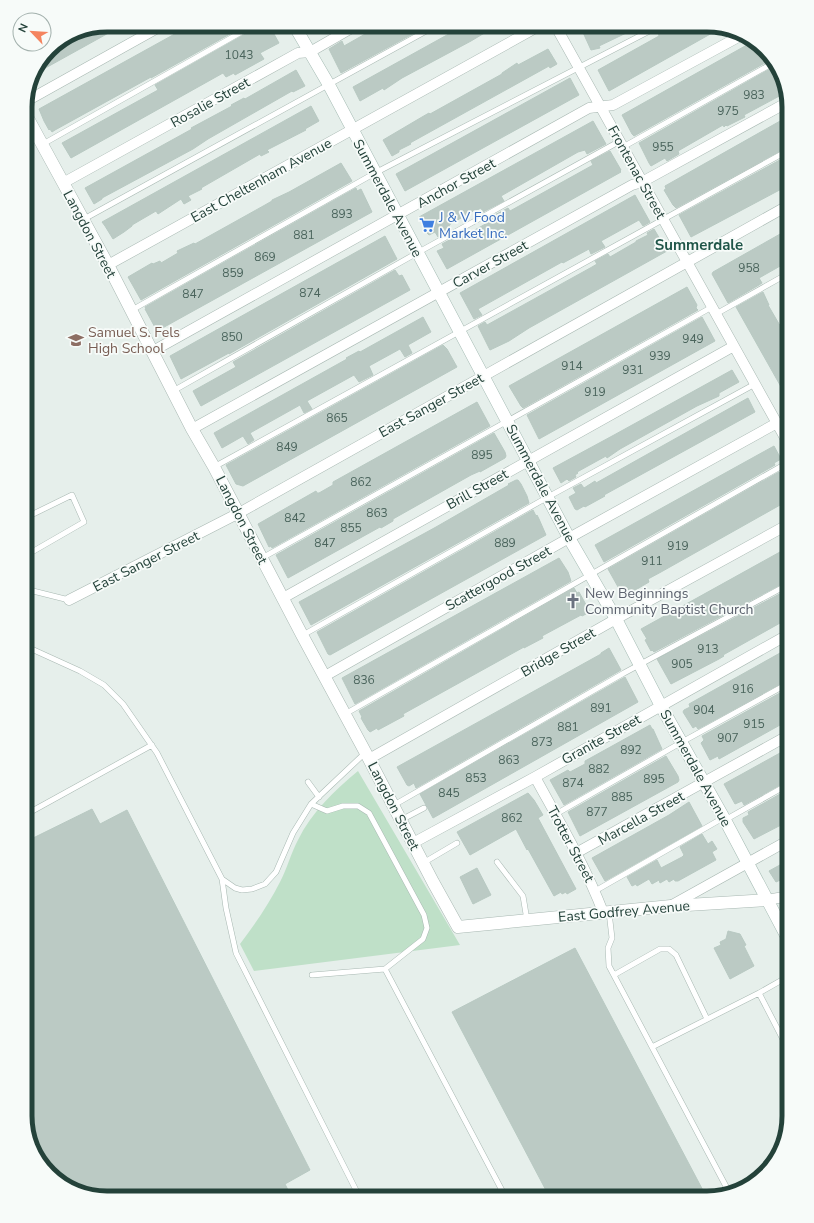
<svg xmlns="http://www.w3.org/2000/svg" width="814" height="1223" font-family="'Nunito Sans',sans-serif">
<rect width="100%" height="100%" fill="#e6efeb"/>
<path fill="#bfe0c8" d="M 358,771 L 460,945 L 254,971 L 240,944 C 255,924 269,904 280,882 C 287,869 291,853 298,840 C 311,813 335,790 358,771 Z"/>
<path fill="#bbcac4" stroke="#b8c9c2" d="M 107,25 L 123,25 L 31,76 L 49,49 L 82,30 Z
M 191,25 L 246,25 L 151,78 L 151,77 L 55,130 L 52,132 L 50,129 L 49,130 L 44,121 L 39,109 Z
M 258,25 L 269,25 L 279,43 L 260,53 L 264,59 L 235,75 L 234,73 L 226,77 L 223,73 L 71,158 L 62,143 L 158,90 L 155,85 L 256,28 Z
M 381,25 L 429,25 L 341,73 L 329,49 L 342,41 L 344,46 Z
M 465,25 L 498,25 L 471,41 L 402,78 L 384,90 L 383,88 L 360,101 L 353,87 Z
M 586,25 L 643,25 L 599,46 L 600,48 L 591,50 L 581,28 Z
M 665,25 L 712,25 L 721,28 L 609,91 L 598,70 L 659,36 L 658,31 L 663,28 Z
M 754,41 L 772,59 L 634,136 L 632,134 L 622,115 Z
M 548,49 L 557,64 L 550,68 L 549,66 L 410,143 L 411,144 L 399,150 L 399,152 L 392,156 L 383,140 L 422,117 L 429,113 L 430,114 L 502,74 L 502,73 L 517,63 L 518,65 Z
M 777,65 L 785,93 L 744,115 L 745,117 L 727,126 L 726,125 L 724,127 L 723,125 L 678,151 L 679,154 L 667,161 L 665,158 L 651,166 L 649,163 L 639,143 Z
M 296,70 L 305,86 L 293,92 L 292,91 L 208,139 L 193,149 L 102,198 L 102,199 L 94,204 L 85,188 L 192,129 L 191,128 L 232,106 L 231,105 L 244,98 L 245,99 Z
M 570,78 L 579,95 L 405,191 L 396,174 Z
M 311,106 L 319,121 L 305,129 L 306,130 L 267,150 L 269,152 L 261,156 L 260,154 L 201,188 L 202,189 L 188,196 L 191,200 L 184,204 L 181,199 L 158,214 L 156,211 L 132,225 L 132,226 L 124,232 L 113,239 L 105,226 L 102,222 Z
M 789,116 L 789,146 L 676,208 L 673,205 L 664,190 L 666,189 L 665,186 Z
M 593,121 L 606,144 L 587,154 L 585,150 L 578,152 L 501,196 L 504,201 L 483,212 L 481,208 L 475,211 L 475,210 L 454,222 L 449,225 L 451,230 L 438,237 L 435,232 L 429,235 L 426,232 L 419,217 Z
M 610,151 L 621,170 L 620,171 L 621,172 L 447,269 L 437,251 L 444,248 L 442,244 L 455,237 L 457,240 L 489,222 L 487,219 L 508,208 L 510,211 L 593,165 L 591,161 Z
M 789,155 L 789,185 L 691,237 L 679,215 Z
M 341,163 L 352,181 L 141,300 L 128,277 L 152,263 L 153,264 L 160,261 L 161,263 L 178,253 L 177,251 L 194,243 L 195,244 L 265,205 L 272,201 L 272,200 L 289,192 Z
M 356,188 L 357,191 L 361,189 L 372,212 L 157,331 L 145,309 L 146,309 L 145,307 Z
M 635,195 L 650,222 L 643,226 L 639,220 L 601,241 L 605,247 L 591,254 L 589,249 L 563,263 L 562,262 L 478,309 L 482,315 L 474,319 L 460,293 Z
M 654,229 L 667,251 L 529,328 L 509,341 L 490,350 L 478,326 L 485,322 L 487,325 L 592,267 L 597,264 L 595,261 L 608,254 L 610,257 L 636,242 L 636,241 L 648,235 L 647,233 Z
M 789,229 L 789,261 L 759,278 L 762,283 L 759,285 L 728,303 L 712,274 L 713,272 Z
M 385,236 L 397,259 L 229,354 L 229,353 L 181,379 L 170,356 Z
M 395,270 L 399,276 L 402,275 L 410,290 L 201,406 L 193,391 L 236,367 L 233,362 Z
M 687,287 L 697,305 L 696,308 L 698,310 L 523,408 L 521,406 L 509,386 Z
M 763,292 L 769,305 L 768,305 L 789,341 L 789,401 L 736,307 Z
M 423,317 L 431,332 L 408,345 L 412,353 L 405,357 L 400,349 L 369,366 L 373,375 L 359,382 L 354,375 L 307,401 L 312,409 L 304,413 L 300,405 L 250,433 L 254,440 L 248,444 L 243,436 L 222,448 L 214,433 L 347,359 L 346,358 L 359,351 L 360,352 Z
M 702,317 L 715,341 L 539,439 L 527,415 Z
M 443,345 L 447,349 L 457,367 L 243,486 L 236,484 L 226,465 Z
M 732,370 L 739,382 L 719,393 L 719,396 L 697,406 L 620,449 L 607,458 L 606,456 L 577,472 L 578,473 L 575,475 L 576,477 L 569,481 L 567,479 L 561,483 L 553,468 L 614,435 Z
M 748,398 L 755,412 L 604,495 L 605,496 L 585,507 L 584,506 L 577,510 L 575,509 L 569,497 L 576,493 L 573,488 L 581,484 L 584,488 L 595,481 L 596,483 Z
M 477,402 L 490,426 L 272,548 L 271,546 L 269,547 L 258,524 L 316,491 L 317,493 L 319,493 L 333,485 L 333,482 Z
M 494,433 L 505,452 L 506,456 L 505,458 L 480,472 L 480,471 L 471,475 L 393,519 L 393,521 L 381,528 L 380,527 L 288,578 L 276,555 Z
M 774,446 L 781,459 L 774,463 L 775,465 L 604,562 L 595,545 Z
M 779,472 L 782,477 L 789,473 L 789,500 L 661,572 L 648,579 L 649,582 L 632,592 L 631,590 L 623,595 L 622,594 L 608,569 Z
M 516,480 L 518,480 L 521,484 L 527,496 L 529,503 L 311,625 L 299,602 L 436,527 L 509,485 L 508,484 Z
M 533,510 L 536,516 L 537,515 L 539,519 L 546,535 L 330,655 L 328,654 L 317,632 Z
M 789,547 L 789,580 L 654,652 L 652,650 L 651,651 L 645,640 L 647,639 L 641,629 Z
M 559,558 L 568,572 L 571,581 L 355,704 L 342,678 Z
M 574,588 L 577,593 L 579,592 L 590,612 L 582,616 L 581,615 L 542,636 L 543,638 L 524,648 L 524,647 L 403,714 L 404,716 L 378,730 L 377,728 L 370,732 L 368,730 L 361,718 L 362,717 L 359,711 Z
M 789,589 L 789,618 L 723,655 L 724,656 L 719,659 L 671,684 L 657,659 Z
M 609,648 L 621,670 L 416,788 L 414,783 L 409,786 L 407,785 L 397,767 L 601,654 L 601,653 Z
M 789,648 L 789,679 L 698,729 L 696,726 L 693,728 L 683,712 L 684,710 L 690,707 L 689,704 Z
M 625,677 L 638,702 L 433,818 L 420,794 Z
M 789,688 L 789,720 L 719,759 L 718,756 L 710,760 L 701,743 L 704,740 L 702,736 Z
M 650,725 L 652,729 L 653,729 L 662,749 L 564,805 L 550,780 L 568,770 L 570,772 L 585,764 L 585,761 Z
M 789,748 L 789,780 L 744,805 L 742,801 L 735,804 L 724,784 Z
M 666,756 L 678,776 L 679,780 L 678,782 L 580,836 L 568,812 Z
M 789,789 L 789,823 L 782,826 L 781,825 L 754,839 L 743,822 L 743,818 L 749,815 L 748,812 Z
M 528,793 L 534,800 L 543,815 L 538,818 L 576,889 L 567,894 L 566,892 L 562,894 L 561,892 L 554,896 L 528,849 L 527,850 L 516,829 L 470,855 L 457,832 Z
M 689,802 L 702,826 L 605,881 L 592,858 L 669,815 Z
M 92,809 L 100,824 L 127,810 L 310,1170 L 285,1184 L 292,1198 L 102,1198 L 66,1187 L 36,1157 L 25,1116 L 25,842 Z
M 702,834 L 708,844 L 712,841 L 717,849 L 712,852 L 716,860 L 678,881 L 675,881 L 674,879 L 669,882 L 667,879 L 660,883 L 659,880 L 652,884 L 649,879 L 637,886 L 636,884 L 632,886 L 627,877 L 657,860 L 661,868 L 682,857 L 684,855 L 680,847 Z
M 789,860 L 789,876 L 776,882 L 769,871 Z
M 477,868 L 491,895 L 473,904 L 460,877 Z
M 728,931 L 740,934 L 746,945 L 744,946 L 754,966 L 730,979 L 714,948 L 721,945 L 720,942 L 726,939 Z
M 575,948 L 707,1198 L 550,1198 L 452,1012 Z"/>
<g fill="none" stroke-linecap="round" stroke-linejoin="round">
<defs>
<path id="service" d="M 43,144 L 254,25
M 623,147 L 775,62
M 84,219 L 437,25
M 132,310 L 375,173 L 661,25
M 716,314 L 789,273
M 173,391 L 417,253 L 620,141
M 214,467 L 789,150
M 25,556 L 84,522 L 72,495 L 25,518
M 262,558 L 712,307
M 25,589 L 69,600
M 303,635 L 548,497 L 755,384
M 25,646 L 80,671 L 104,685 L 123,704 L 157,753 L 222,879 L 226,908 L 236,953 L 360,1198
M 345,714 L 789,462
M 308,782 L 319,797
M 311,804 L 327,811 L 343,806 L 358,806 L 369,813 L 424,915 L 427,928 L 423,939 L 385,969 L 312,975
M 394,805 L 624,673 L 789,584
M 556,814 L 682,742 L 789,683
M 25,815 L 152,745
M 401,820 L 424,808
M 725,820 L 789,784
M 497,862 L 523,896 L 527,920
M 423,863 L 457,843
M 222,879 L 235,888 L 242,890 L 252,889 L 265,884 L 276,872 L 293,833 L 311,804 L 365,753
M 595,891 L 723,818
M 609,912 L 612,938 L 608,948 L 609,966 L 729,1192
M 385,969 L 506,1198
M 614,975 L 660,949 L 669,949 L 676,955 L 707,1019
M 652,1047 L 759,993
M 789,1051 L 759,993 L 789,976"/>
<path id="minor" d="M 555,25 L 789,445
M 25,102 L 163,25
M 63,183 L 298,53 L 310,52 L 357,25
M 108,265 L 541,25
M 153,351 L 589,108 L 613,105 L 742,35
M 192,429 L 632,185 L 642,182 L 788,102
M 283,598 L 734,346
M 69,600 L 239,513 L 789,205
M 325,676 L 569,538 L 777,423
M 369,759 L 616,619 L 789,524
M 535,777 C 559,821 585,865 603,912
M 413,843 L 535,777 L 789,634
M 576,853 L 789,735
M 767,900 L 789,896
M 672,905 L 789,840"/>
<path id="tertiary" d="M 25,113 L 108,265 L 192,429 L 214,467 L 302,635 L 369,759 L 433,882 L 458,927 L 671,906 L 767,900"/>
<path id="secondary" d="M 294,25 L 329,85 L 569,538 L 616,619 L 661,706 L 725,820 L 789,941"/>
</defs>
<use href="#service" stroke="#a8b8b2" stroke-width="6"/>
<use href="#minor" stroke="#a8b8b2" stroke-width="11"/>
<use href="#tertiary" stroke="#a8b8b2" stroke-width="13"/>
<use href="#secondary" stroke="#a4bbb3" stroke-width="13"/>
<use href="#service" stroke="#fff" stroke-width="5"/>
<use href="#minor" stroke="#fff" stroke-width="10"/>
<use href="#tertiary" stroke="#fff" stroke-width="12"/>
<use href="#secondary" stroke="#fff" stroke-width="12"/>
</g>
<defs>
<symbol id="supermarket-bare" viewBox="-9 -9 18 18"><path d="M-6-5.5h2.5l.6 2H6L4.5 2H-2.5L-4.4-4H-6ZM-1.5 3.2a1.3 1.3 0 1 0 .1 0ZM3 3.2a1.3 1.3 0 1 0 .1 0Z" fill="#3f7fe0" stroke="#f7fbf9" stroke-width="2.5" paint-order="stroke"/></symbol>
<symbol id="school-bare" viewBox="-9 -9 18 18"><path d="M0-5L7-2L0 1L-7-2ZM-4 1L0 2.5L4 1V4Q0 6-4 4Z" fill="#8d6e63" stroke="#f7fbf9" stroke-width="2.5" paint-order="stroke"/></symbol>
<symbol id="church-bare" viewBox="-9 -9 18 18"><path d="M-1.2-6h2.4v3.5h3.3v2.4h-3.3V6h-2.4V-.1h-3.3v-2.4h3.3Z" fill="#6b7280" stroke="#f7fbf9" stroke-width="2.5" paint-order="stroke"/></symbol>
</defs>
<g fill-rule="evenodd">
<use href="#supermarket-bare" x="416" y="214" width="22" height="22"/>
<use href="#school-bare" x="65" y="329" width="22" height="22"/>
<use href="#church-bare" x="562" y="590" width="22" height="22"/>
</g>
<g text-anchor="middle" stroke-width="3.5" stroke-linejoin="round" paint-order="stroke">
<g font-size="12" fill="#4a645c">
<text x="239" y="59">1043</text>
<text x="754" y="99">983</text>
<text x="728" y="115">975</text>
<text x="663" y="151">955</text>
<text x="342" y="218">893</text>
<text x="304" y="239">881</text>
<text x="265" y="261">869</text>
<text x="749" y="272">958</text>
<text x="233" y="277">859</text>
<text x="310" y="297">874</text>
<text x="193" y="298">847</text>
<text x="232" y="341">850</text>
<text x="693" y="343">949</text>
<text x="660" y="360">939</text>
<text x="572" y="370">914</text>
<text x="633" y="374">931</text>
<text x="595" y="396">919</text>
<text x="337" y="422">865</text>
<text x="287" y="451">849</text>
<text x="482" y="459">895</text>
<text x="361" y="486">862</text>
<text x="377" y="517">863</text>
<text x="295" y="522">842</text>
<text x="351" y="532">855</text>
<text x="325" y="547">847</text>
<text x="505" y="547">889</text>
<text x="678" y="550">919</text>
<text x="652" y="565">911</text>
<text x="708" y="653">913</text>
<text x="682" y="668">905</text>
<text x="364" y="684">836</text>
<text x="743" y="693">916</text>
<text x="601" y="712">891</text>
<text x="704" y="714">904</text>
<text x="754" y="728">915</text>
<text x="568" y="731">881</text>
<text x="728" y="742">907</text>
<text x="542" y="746">873</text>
<text x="631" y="754">892</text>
<text x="509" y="764">863</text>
<text x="599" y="773">882</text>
<text x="476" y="782">853</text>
<text x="654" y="783">895</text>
<text x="573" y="787">874</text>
<text x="449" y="797">845</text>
<text x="622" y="801">885</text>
<text x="597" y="816">877</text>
<text x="512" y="822">862</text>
</g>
<g font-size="14" fill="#24423a" stroke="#f7fbf9">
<text transform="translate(210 102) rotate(-29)" y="5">Rosalie Street</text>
<text transform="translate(637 172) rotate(61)" y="5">Frontenac Street</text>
<text transform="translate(261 180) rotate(-29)" y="5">East Cheltenham Avenue</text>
<text transform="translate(456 183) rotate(-29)" y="5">Anchor Street</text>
<text transform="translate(388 198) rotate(62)" y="5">Summerdale Avenue</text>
<text transform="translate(90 234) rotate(62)" y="5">Langdon Street</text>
<text transform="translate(490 264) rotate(-29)" y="5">Carver Street</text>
<text transform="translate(431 405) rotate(-29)" y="5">East Sanger Street</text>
<text transform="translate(541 483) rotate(62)" y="5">Summerdale Avenue</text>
<text transform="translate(477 489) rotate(-29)" y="5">Brill Street</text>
<text transform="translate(242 520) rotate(63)" y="5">Langdon Street</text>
<text transform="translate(146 561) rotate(-27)" y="5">East Sanger Street</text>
<text transform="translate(498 578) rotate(-29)" y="5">Scattergood Street</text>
<text transform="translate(558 652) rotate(-30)" y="5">Bridge Street</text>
<text transform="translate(601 739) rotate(-29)" y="5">Granite Street</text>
<text transform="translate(696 768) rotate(61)" y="5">Summerdale Avenue</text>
<text transform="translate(394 806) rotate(63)" y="5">Langdon Street</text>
<text transform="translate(641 818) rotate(-29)" y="5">Marcella Street</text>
<text transform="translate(571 844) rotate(62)" y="5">Trotter Street</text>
<text transform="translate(624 911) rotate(-5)" y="5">East Godfrey Avenue</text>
</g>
<g font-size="14" fill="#366cbe" stroke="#f7fbf9" text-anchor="start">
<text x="439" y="222">J &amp; V Food<tspan x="439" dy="16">Market Inc.</tspan></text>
</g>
<g font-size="14" fill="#785e54" stroke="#f7fbf9" text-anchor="start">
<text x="88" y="337">Samuel S. Fels<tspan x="88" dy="16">High School</tspan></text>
</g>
<g font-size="14" fill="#5b616d" stroke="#f7fbf9" text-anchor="start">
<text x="585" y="598">New Beginnings<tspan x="585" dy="16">Community Baptist Church</tspan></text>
</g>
<g font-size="15" font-weight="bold" fill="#1f5548" stroke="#f7fbf9">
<text x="699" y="250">Summerdale</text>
</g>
</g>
<path d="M0 0H814V1223H0ZM107 32H707A75 75 0 0 1 782 107V1116A75 75 0 0 1 707 1191H107A75 75 0 0 1 32 1116V107A75 75 0 0 1 107 32Z" fill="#f7fbf9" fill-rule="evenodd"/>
<path fill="none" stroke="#24423a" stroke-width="5" d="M107 32H707A75 75 0 0 1 782 107V1116A75 75 0 0 1 707 1191H107A75 75 0 0 1 32 1116V107A75 75 0 0 1 107 32Z"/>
<g transform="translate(32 32) rotate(295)"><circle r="19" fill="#f7fbf9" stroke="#a3b1ad"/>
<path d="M0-3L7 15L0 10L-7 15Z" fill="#f4845f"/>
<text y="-6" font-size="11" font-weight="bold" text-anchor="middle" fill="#24423a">N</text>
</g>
</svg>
